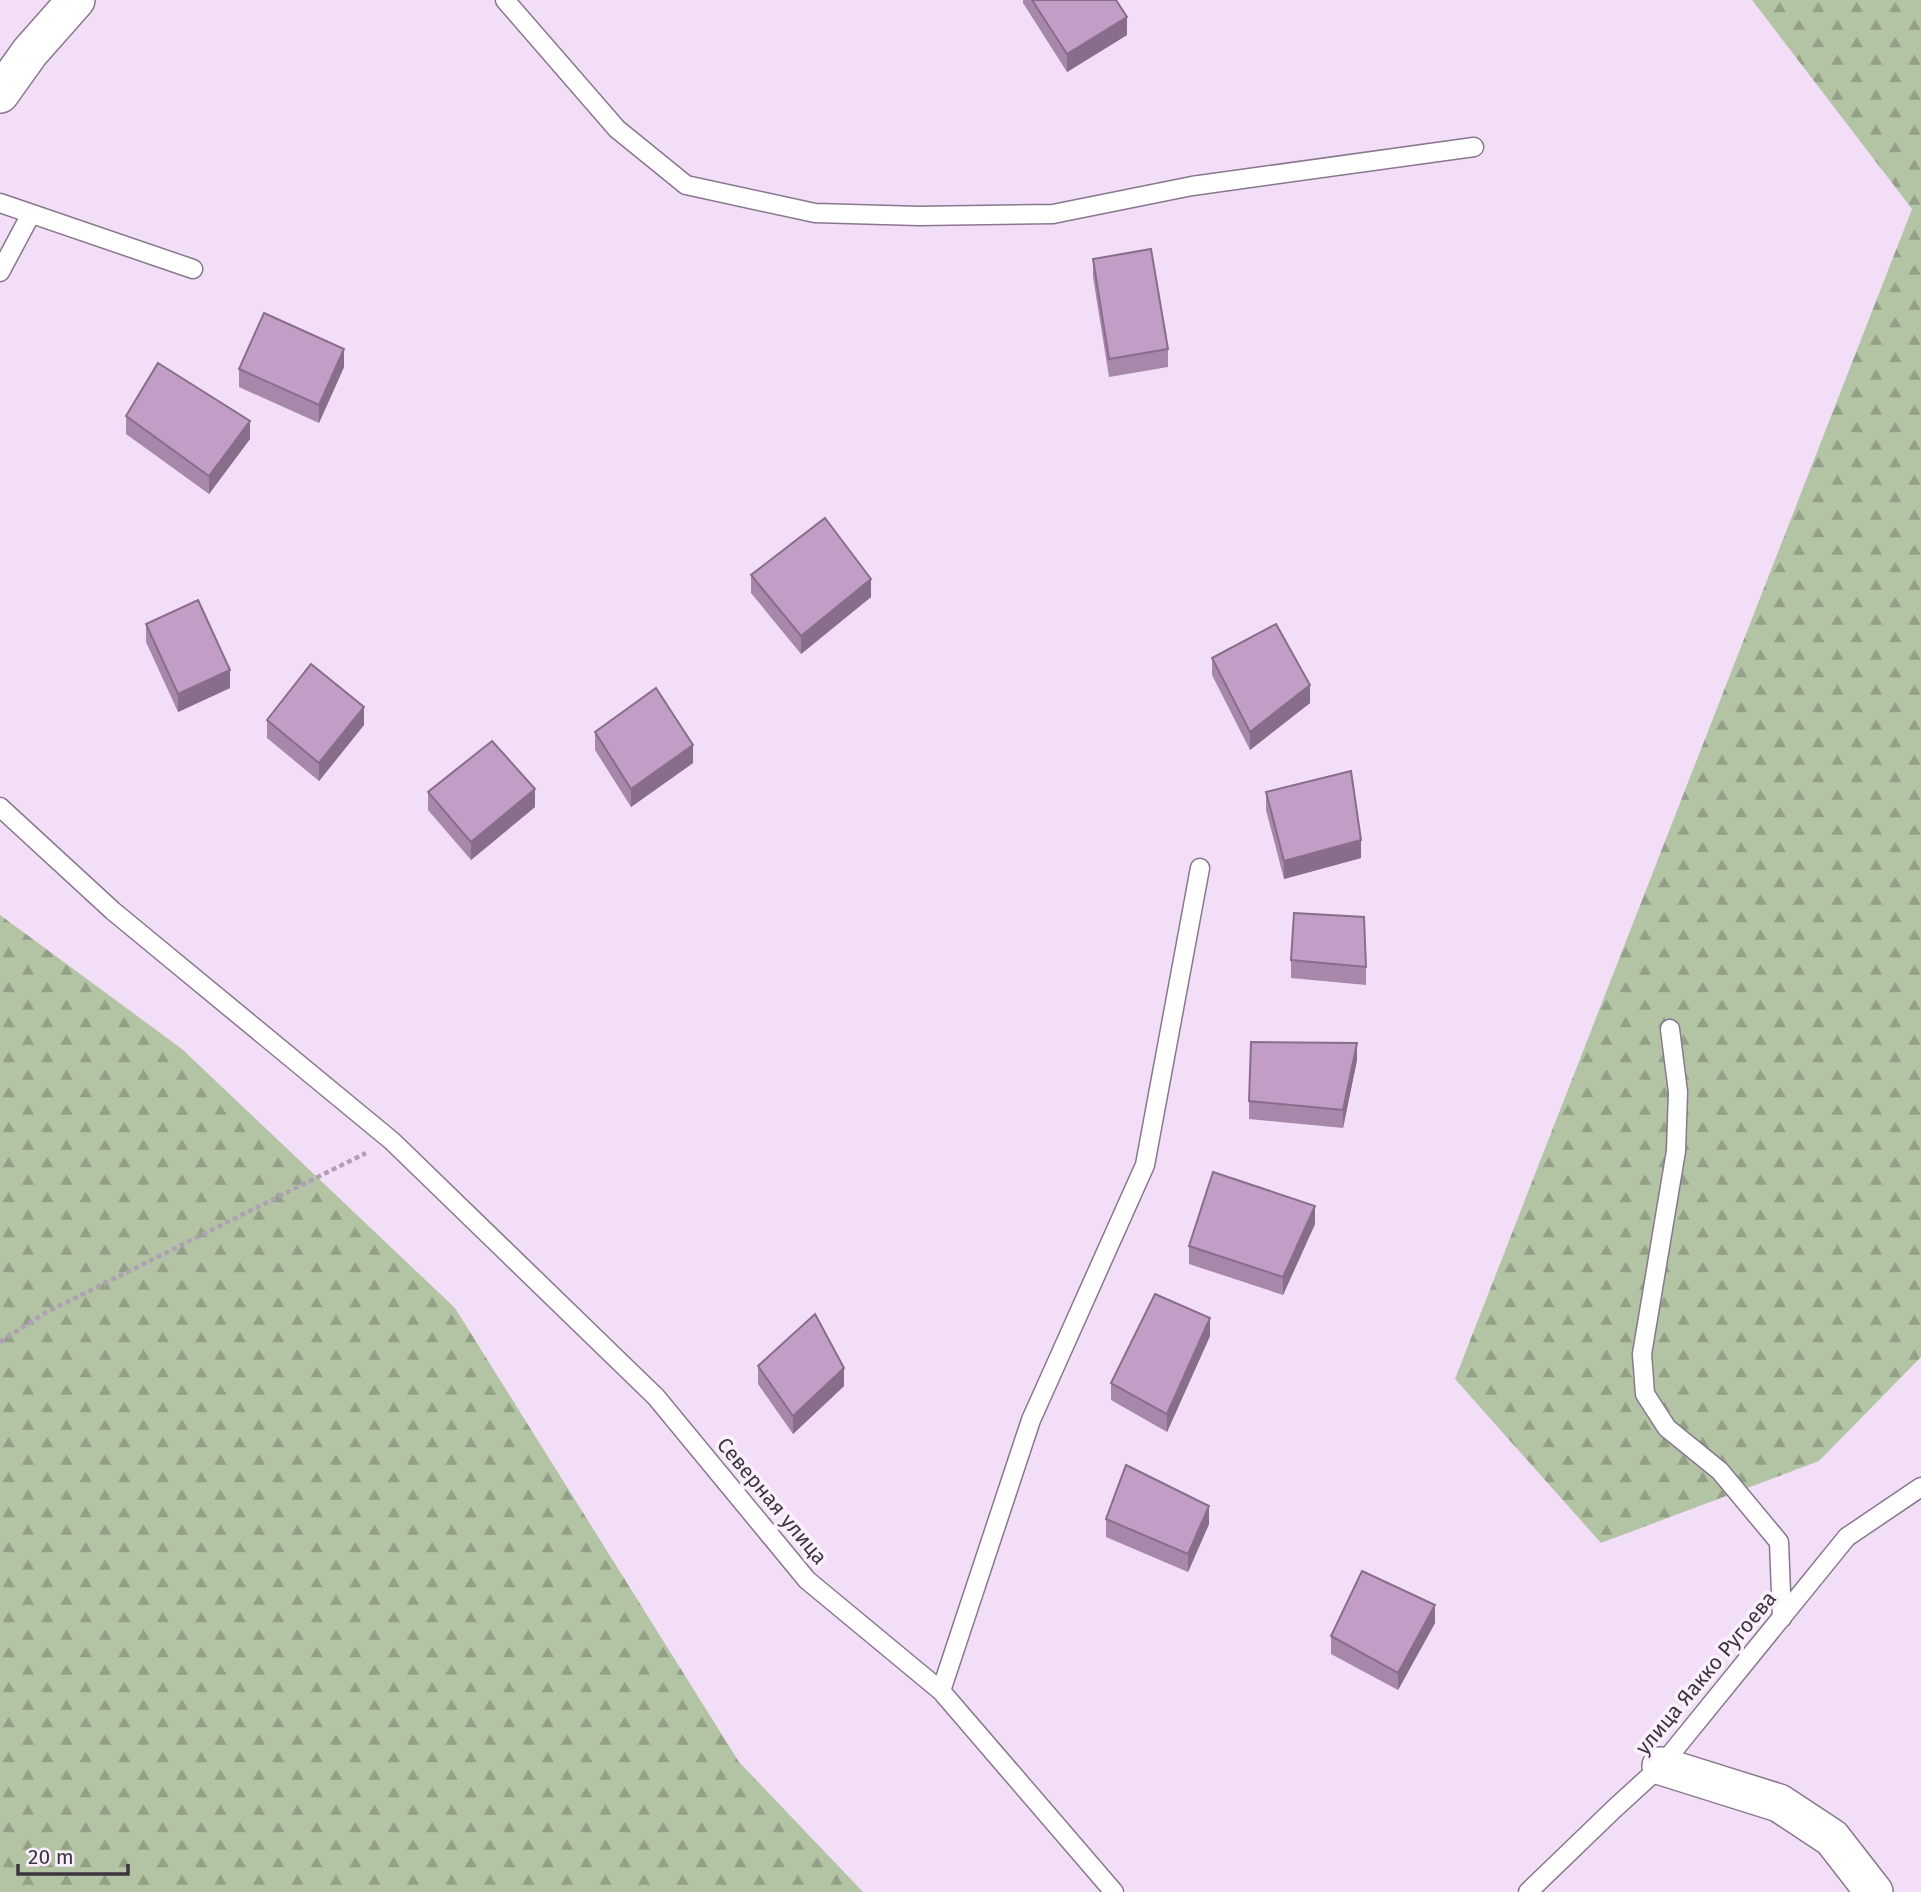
<svg xmlns="http://www.w3.org/2000/svg" width="1921" height="1892" font-family="'Fira Sans',sans-serif">
<defs>
<pattern id="forest-firs" width="22" height="20" patternUnits="userSpaceOnUse" patternTransform="scale(1.75)"><rect width="22" height="20" fill="#b3c4a5"/><path d="M5 1l3.5 6h-7zM16 11l3.5 6h-7z" fill="#93a088"/></pattern>
</defs>
<rect width="100%" height="100%" fill="#f2dff7"/>
<path fill="url(#forest-firs)" d="M 1752,0 L 1921,0 L 1921,1357 L 1819,1461 L 1601,1543 L 1455,1379 L 1912,209 Z
M 0,915 L 182,1049 L 455,1308 L 739,1762 L 863,1892 L 0,1892 Z"/>
<g fill="none" stroke-linecap="round" stroke-linejoin="round">
<defs>
<path id="lane" d="M 505,0 L 617,129 L 686,185 L 815,213 L 919,216 L 1053,214 L 1192,186 L 1474,147
M 0,203 L 193,269
M 0,272 L 31,214
M 0,807 L 113,911 L 392,1141 L 656,1397 L 807,1580 L 941,1691 L 1114,1892
M 1670,1029 L 1678,1092 L 1676,1151 L 1642,1354 L 1645,1394 L 1667,1428 L 1720,1471 L 1779,1542 L 1782,1618
M 941,1691 L 1031,1420 L 1145,1165 L 1200,868
M 1528,1892 L 1614,1809 L 1661,1766 L 1847,1537 L 1921,1487"/>
<path id="street" d="M 0,94 L 30,52 L 76,0
M 1661,1766 L 1779,1803 L 1832,1838 L 1874,1892"/>
</defs>
<use href="#lane" stroke="#88778d" stroke-width="21"/>
<use href="#street" stroke="#88778d" stroke-width="40"/>
<path stroke="#afa0b3" stroke-width="4.5" stroke-dasharray="5 3.5" stroke-linecap="butt" d="M 0,1342 L 45,1313 L 366,1153"/>
<use href="#lane" stroke="#fff" stroke-width="18"/>
<use href="#street" stroke="#fff" stroke-width="37"/>
</g>
<path fill="#a787aa" d="M 1023,0 L 1116,0 L 1127,35 L 1067,72 L 1023,3 Z
M 1093,259 L 1168,349 L 1168,367 L 1109,377 L 1093,277 Z
M 344,367 L 319,423 L 239,387 L 239,369 Z
M 126,416 L 250,439 L 209,494 L 126,434 Z
M 751,575 L 871,597 L 801,654 L 751,593 Z
M 146,624 L 230,688 L 178,712 L 146,642 Z
M 1212,658 L 1310,703 L 1250,750 L 1212,675 Z
M 267,720 L 364,725 L 319,781 L 267,738 Z
M 595,732 L 693,763 L 631,807 L 595,750 Z
M 428,792 L 535,807 L 471,860 L 428,810 Z
M 1266,792 L 1361,858 L 1284,879 L 1266,810 Z
M 1291,960 L 1366,967 L 1366,985 L 1291,978 Z
M 1357,1060 L 1343,1128 L 1249,1119 L 1249,1101 Z
M 1315,1224 L 1283,1295 L 1189,1264 L 1189,1246 Z
M 1210,1336 L 1167,1432 L 1111,1400 L 1111,1383 Z
M 758,1366 L 844,1386 L 793,1434 L 758,1384 Z
M 1106,1519 L 1209,1524 L 1188,1572 L 1106,1537 Z
M 1435,1623 L 1398,1690 L 1331,1654 L 1331,1636 Z"/>
<path fill="#886e8b" d="M 1127,17 L 1127,35 L 1067,72 L 1067,54 Z
M 344,349 L 344,367 L 319,423 L 319,405 Z
M 250,421 L 250,439 L 209,494 L 209,476 Z
M 871,579 L 871,597 L 801,654 L 801,636 Z
M 230,670 L 230,688 L 178,712 L 178,694 Z
M 1310,685 L 1310,703 L 1250,750 L 1250,732 Z
M 364,707 L 364,725 L 319,781 L 319,763 Z
M 693,745 L 693,763 L 631,807 L 631,789 Z
M 535,789 L 535,807 L 471,860 L 471,842 Z
M 1361,840 L 1361,858 L 1284,879 L 1284,861 Z
M 1357,1043 L 1357,1060 L 1343,1128 L 1343,1110 Z
M 1315,1206 L 1315,1224 L 1283,1295 L 1283,1277 Z
M 1210,1318 L 1210,1336 L 1167,1432 L 1167,1414 Z
M 844,1368 L 844,1386 L 793,1434 L 793,1416 Z
M 1209,1506 L 1209,1524 L 1188,1572 L 1188,1554 Z
M 1435,1605 L 1435,1623 L 1398,1690 L 1398,1673 Z"/>
<path fill="#c29dc6" stroke="#886e8b" stroke-width="2" d="M 1032,0 L 1116,0 L 1127,17 L 1067,54 Z
M 1151,249 L 1168,349 L 1109,359 L 1093,259 Z
M 264,313 L 344,349 L 319,405 L 239,369 Z
M 158,363 L 250,421 L 209,476 L 126,416 Z
M 825,518 L 871,579 L 801,636 L 751,575 Z
M 198,600 L 230,670 L 178,694 L 146,624 Z
M 1276,624 L 1310,685 L 1250,732 L 1212,658 Z
M 311,664 L 364,707 L 319,763 L 267,720 Z
M 656,688 L 693,745 L 631,789 L 595,732 Z
M 492,741 L 535,789 L 471,842 L 428,792 Z
M 1351,771 L 1361,840 L 1284,861 L 1266,792 Z
M 1294,913 L 1364,917 L 1366,967 L 1291,960 Z
M 1251,1042 L 1357,1043 L 1343,1110 L 1249,1101 Z
M 1213,1172 L 1315,1206 L 1283,1277 L 1189,1246 Z
M 1155,1294 L 1210,1318 L 1167,1414 L 1111,1383 Z
M 815,1314 L 844,1368 L 793,1416 L 758,1366 Z
M 1126,1465 L 1209,1506 L 1188,1554 L 1106,1519 Z
M 1362,1571 L 1435,1605 L 1398,1673 L 1331,1636 Z"/>
<g text-anchor="middle" stroke-width="7" stroke-linejoin="round" paint-order="stroke">
<g font-size="21" fill="#3c353e" stroke="#fbf0fe">
<text transform="translate(772 1501) rotate(50)" y="7">Северная улица</text>
<text transform="translate(1706 1673) rotate(-50)" y="7">улица Яакко Ругоева</text>
</g>
</g>
<path d="M18 1864v10h110v-10" fill="none" stroke="#3c353e" stroke-width="3.5"/>
<text x="28" y="1864" font-size="21" fill="#3c353e" stroke="#fbf0fe" stroke-width="5" paint-order="stroke">20 m</text>
</svg>
